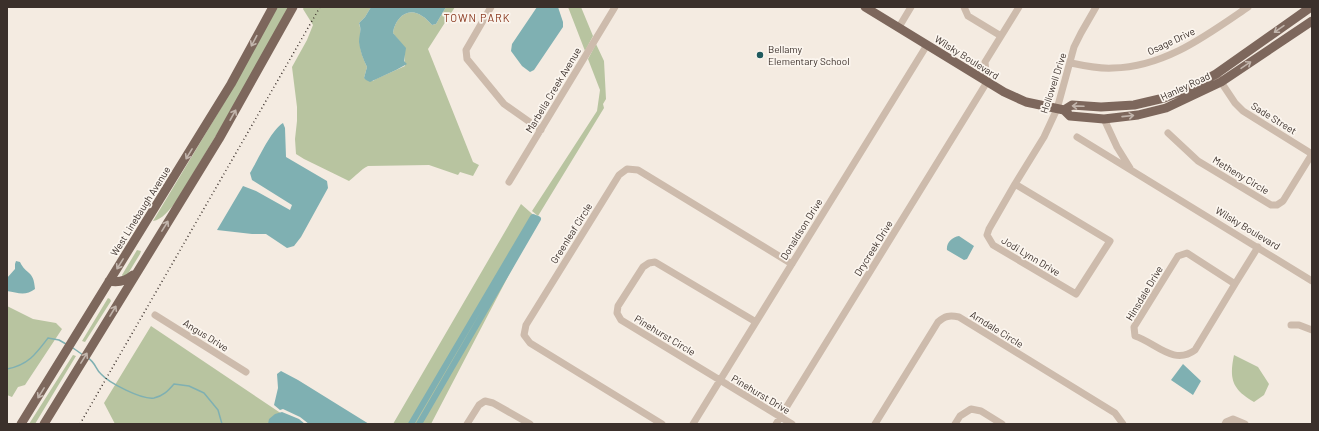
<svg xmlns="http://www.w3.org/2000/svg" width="1319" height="431" font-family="Barlow,sans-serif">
<rect width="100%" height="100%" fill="#f4ebe1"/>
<path fill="#b8c4a0" d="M 277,7 L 289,7 L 253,74 L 176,202 C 170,209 162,220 153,221 L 221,108 Z
M 304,7 L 371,7 L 365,17 L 359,23 C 361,29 360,33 360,39 C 359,49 363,58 367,67 L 364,78 L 373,81 L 376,79 L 405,66 C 404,60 405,55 404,50 C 402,42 397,39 393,33 C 395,18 408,6 422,16 C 426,18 429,22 432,25 L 436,24 L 446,7 L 455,7 L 428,49 L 473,162 L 479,165 L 473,176 L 460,172 L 458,175 L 429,165 L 368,166 C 360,170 356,176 349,181 L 304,159 L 296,154 L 295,139 L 297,121 L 297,107 L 292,67 L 307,40 L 313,25 L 303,9 Z
M 568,7 L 581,7 L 593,36 L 585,51 Z
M 596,44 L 604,61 L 606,99 L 603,104 L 604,108 L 538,216 L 532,211 L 597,111 L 600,90 L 588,59 Z
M 521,204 L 538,219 L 431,424 L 393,424 Z
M 137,250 L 141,251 L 140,254 L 126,277 L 123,277 L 122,275 Z
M 108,298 L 110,299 L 111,301 L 85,342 L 82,341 Z
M 7,306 L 33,319 L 56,323 L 62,329 L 25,385 L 18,387 L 12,397 L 7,395 Z
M 151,326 L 297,424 L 115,424 L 104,403 Z
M 73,355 L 76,356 L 35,424 L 29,424 Z
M 1234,355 L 1258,367 L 1269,384 L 1264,395 L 1254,402 C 1232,389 1229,379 1234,355 Z"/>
<path fill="#7fb0b2" d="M 371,7 L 446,7 L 436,24 L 432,25 C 429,22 426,18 422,16 C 408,6 395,18 393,33 L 406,48 L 404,61 L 407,64 L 396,70 L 370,82 L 366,80 L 364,78 L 367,67 C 363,59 360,51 359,42 C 359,35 362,30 359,23 L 365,17 Z
M 537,7 L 558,7 L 563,22 L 563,27 L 534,70 L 530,72 L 522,66 L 511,51 L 512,44 Z
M 283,123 L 285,128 L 286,157 L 327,181 L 328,188 L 301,237 L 294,246 L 287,248 L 266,234 L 252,234 L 217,230 L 243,186 L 256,191 L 290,210 L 292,205 L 252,180 L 250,173 C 258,160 271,130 283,123 Z
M 959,236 L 974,246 L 967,259 L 964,260 L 947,250 C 946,243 952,237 959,236 Z
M 16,261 L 20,262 C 26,275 34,270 35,289 C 26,296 18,293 7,291 L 7,278 L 15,269 L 15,264 Z
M 1183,364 L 1201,381 L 1193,395 L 1171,380 Z
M 281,371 L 298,380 L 369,424 L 309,424 L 300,417 L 283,409 L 280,410 L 274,405 L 278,388 L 277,374 Z
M 282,412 L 299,419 L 305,424 L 268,424 L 269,419 L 275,414 Z"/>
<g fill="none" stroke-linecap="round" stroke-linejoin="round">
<path stroke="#7fb0b2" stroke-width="1.5" d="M 73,348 L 83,355
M 88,358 C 96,363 95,369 101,374 C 109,383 142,400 154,398 C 163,396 168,391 174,384 L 189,386 L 204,393 L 218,410 L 222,424
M 7,369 C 28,365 36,354 48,338 L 59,340 L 66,344"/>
<path stroke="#7fb0b2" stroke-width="6" d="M 411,424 L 533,217 L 538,219 L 419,424"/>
<path stroke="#cdbbac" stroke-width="7" d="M 491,7 L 466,50 L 467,59 L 504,104 L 541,130
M 964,7 L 968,16 L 1001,36
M 899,27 L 911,7
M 1071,63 C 1085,66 1099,69 1113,68 C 1165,67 1207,35 1248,7
M 1219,79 L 1235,103 L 1243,111 L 1312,154
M 1104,119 L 1117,147 L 1130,168
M 1168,133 L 1198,161 L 1271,205 L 1277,205 L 1283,201 L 1312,154
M 1077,137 L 1312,281
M 509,182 L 615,7
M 1015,184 L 1110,241 L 1076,294 L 993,245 L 987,235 L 989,229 Z
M 1015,184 L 1044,137 L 1057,109 L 1074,47 L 1081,33 L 1096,7
M 1187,253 L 1235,284 L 1195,350 C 1174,366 1156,343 1135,336 L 1134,327 L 1178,256 Z
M 1235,284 L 1258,247
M 155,315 L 246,372
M 756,322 L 655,262 L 649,263 L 643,267 L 618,306 L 617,313 L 621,320 L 792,424
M 1291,325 L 1299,325 L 1312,330
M 467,424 L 479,405 L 485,401 L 493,403 L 530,424
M 662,424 L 530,343 L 524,335 L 526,325 L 619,175 L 627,169 L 638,170 L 792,264
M 693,424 L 927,45
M 776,424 L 987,82 L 985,62 L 1019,7
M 875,424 L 938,322 C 945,316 949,315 959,317 L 1115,413 L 1123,424
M 955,424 L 960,416 L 971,409 L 981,411 L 1002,424
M 1225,424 L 1226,422 L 1233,419 L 1245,424"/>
<path stroke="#7d675c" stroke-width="9" d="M 865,7 L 1004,92 L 1026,102 L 1064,110
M 1064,110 L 1070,116 L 1104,119 L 1138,115 L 1166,108 L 1221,82 L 1312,21
M 1064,110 L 1072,105 L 1101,107 L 1134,105 L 1164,98 L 1194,86 L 1216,74 L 1311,7
M 109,281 C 119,283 126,281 133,275
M 21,424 L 231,84 L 273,7
M 44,424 L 219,139 L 293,7"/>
<path stroke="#3b302b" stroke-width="1.5" stroke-dasharray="1 3" stroke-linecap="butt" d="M 80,424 L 320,7"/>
</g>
<defs><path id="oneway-shaft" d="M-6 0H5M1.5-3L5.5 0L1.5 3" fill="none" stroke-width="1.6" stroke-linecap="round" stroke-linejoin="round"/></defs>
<g stroke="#c2b5ac">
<use href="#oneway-shaft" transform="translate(1279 29) rotate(145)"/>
<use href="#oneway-shaft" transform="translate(254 41) rotate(118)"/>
<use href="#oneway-shaft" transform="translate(1246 65) rotate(-34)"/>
<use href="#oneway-shaft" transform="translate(1078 106) rotate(-178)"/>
<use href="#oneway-shaft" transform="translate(233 115) rotate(-61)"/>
<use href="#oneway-shaft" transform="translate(1128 116) rotate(-6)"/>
<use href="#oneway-shaft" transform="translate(189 154) rotate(121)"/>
<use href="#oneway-shaft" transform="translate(165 226) rotate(-58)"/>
<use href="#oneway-shaft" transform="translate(120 264) rotate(122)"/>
<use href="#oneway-shaft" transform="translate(113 311) rotate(-59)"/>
<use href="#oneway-shaft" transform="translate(84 358) rotate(-58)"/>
<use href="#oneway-shaft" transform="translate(41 393) rotate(122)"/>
</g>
<circle fill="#1f5a5e" stroke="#fbf5ee" stroke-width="1.5" cx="760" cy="55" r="4"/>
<g text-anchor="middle" stroke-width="3.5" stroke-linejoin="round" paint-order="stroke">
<g font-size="10" fill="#3b302b" stroke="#fbf5ee">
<text transform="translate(1171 41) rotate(-25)" y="4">Osage Drive</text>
<text transform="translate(967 57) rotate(32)" y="4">Wilsky Boulevard</text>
<text transform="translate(1053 83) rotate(-72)" y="4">Hollowell Drive</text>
<text transform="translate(1185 86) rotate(-25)" y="4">Hanley Road</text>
<text transform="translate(553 90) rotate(-59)" y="4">Marbella Creek Avenue</text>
<text transform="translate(1274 118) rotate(32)" y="4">Sade Street</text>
<text transform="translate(1241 175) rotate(31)" y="4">Metheny Circle</text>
<text transform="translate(140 211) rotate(-58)" y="4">West Linebaugh Avenue</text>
<text transform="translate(1248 228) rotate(31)" y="4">Wilsky Boulevard</text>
<text transform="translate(801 229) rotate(-58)" y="4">Donaldson Drive</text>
<text transform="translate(571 233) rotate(-58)" y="4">Greenleaf Circle</text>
<text transform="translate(873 248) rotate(-58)" y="4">Drycreek Drive</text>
<text transform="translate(1031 256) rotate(31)" y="4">Jodi Lynn Drive</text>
<text transform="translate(1144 293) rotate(-59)" y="4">Hinsdale Drive</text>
<text transform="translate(997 329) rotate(32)" y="4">Arndale Circle</text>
<text transform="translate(206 335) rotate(32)" y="4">Angus Drive</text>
<text transform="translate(665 335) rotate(31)" y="4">Pinehurst Circle</text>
<text transform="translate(761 394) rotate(31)" y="4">Pinehurst Drive</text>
</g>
<g font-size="10" fill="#3b302b" stroke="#fbf5ee" text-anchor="start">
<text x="768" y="53">Bellamy<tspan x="768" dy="12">Elementary School</tspan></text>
</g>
<g font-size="11" letter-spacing="1" fill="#8c3b22" stroke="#fbf5ee">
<text x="477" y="22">TOWN PARK</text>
</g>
</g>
<rect width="1319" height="431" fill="none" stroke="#3b302b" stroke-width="16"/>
</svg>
